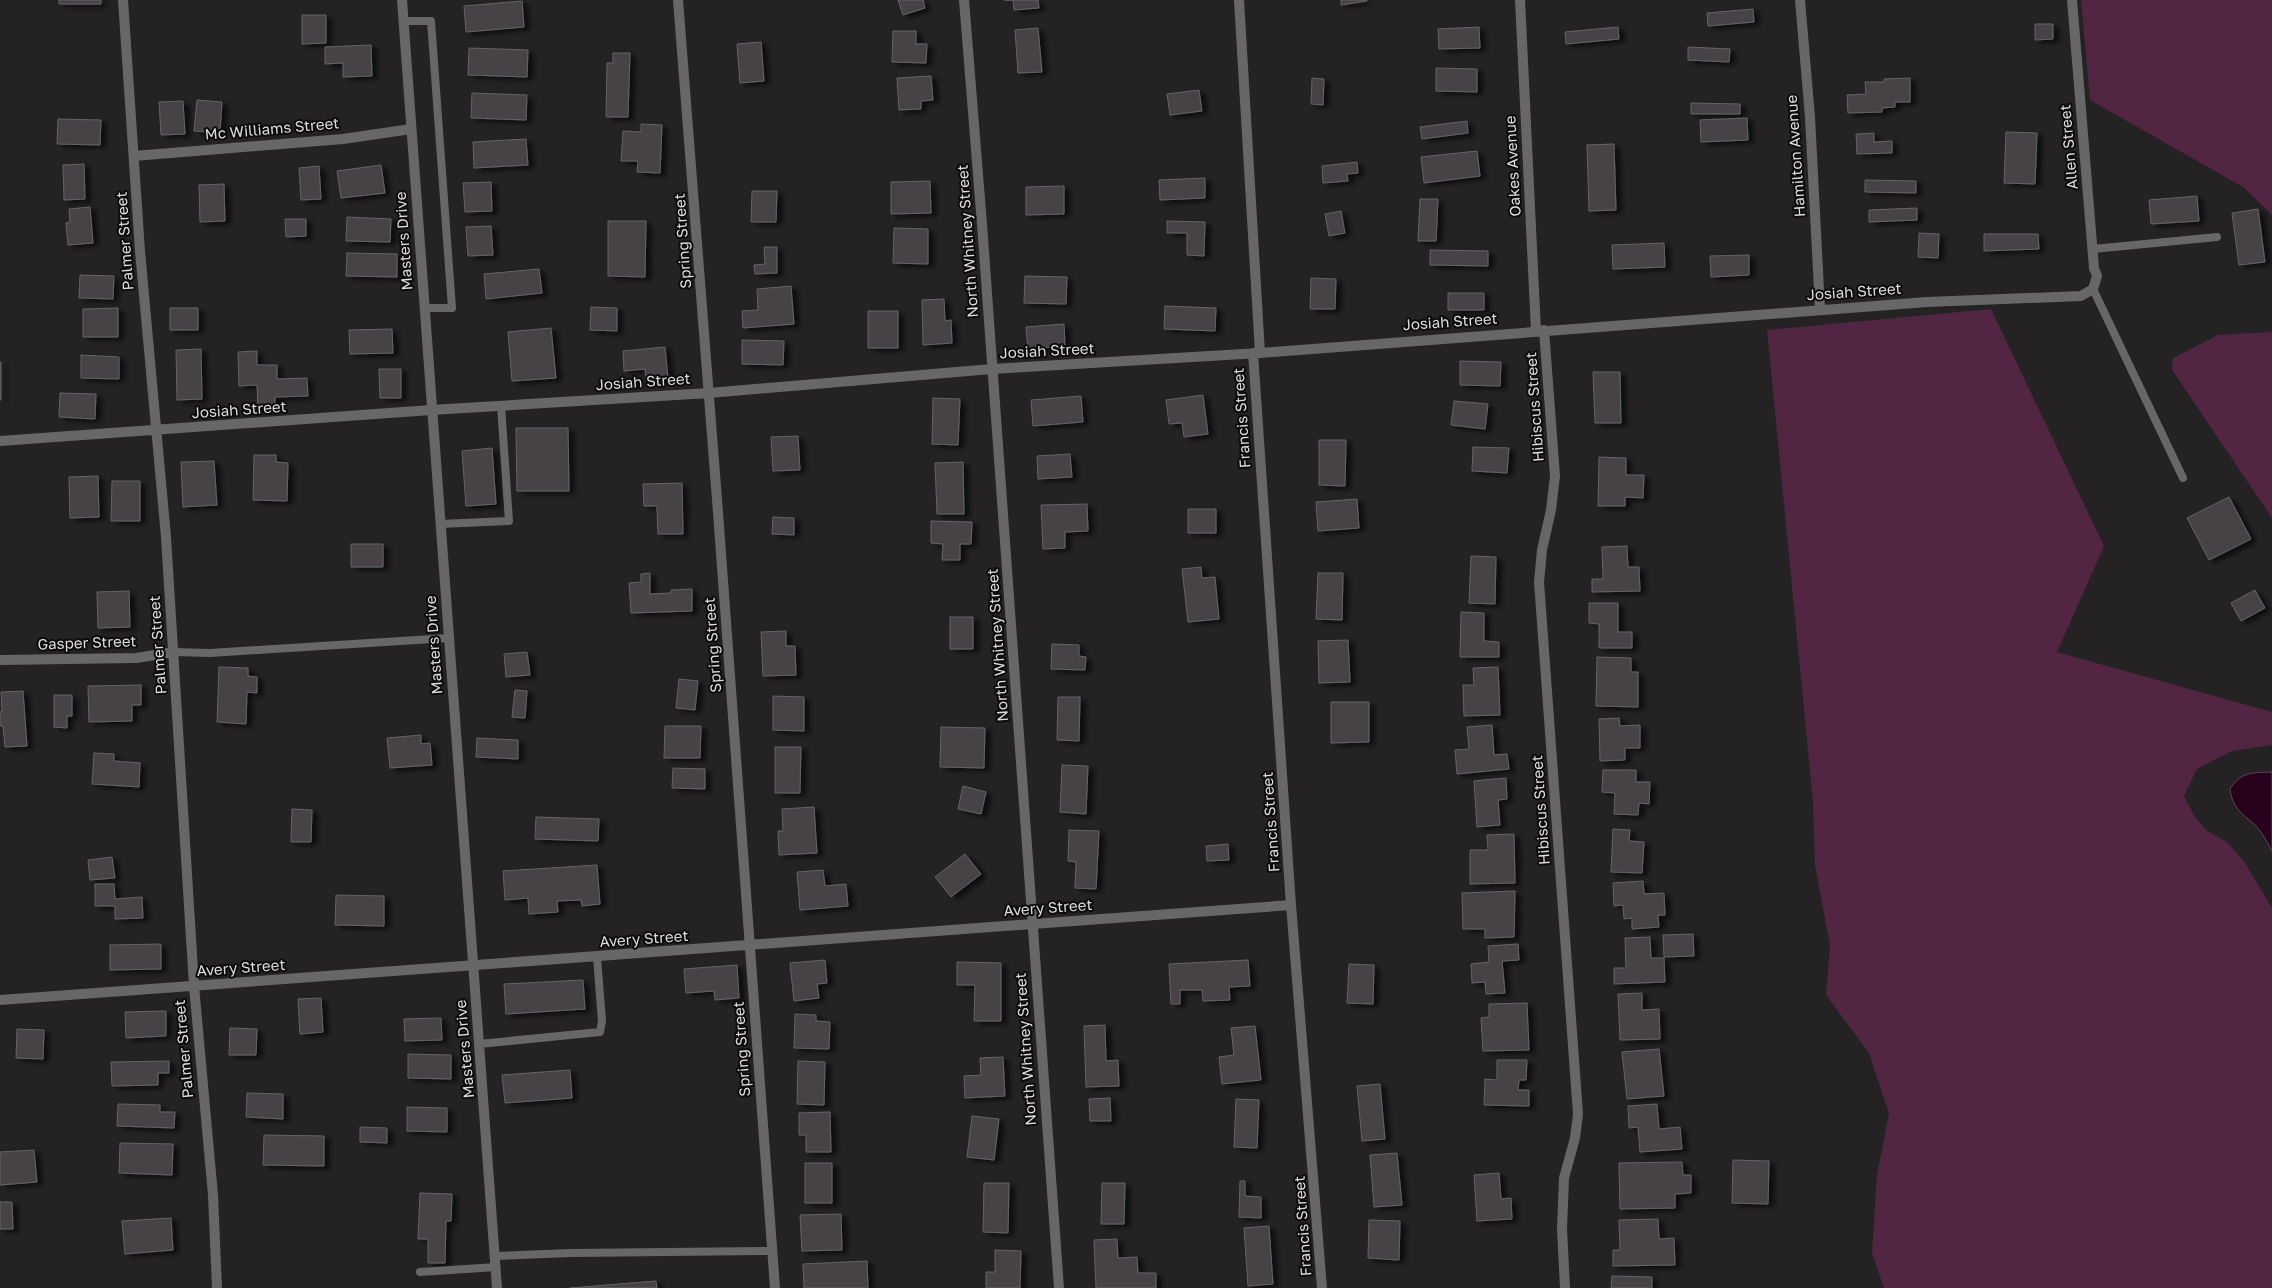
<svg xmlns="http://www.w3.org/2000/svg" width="2272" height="1288" font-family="'Golos Text',sans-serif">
<defs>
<filter id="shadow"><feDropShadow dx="5.5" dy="3" stdDeviation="2.5" flood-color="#0009"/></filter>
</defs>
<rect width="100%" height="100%" fill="#242223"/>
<path fill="#522543" d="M 2081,0 L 2272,0 L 2272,215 L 2243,187 L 2090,100 Z
M 1991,309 L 2104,546 L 2057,652 L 2272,712 L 2272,745 L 2232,751 L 2197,769 L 2184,796 L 2195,817 L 2207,831 L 2227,842 L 2245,863 L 2272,908 L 2272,1288 L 1884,1288 L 1872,1253 L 1877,1175 L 1889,1113 L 1869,1053 L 1826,995 L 1830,945 L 1815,865 L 1813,802 L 1767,330 Z
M 2272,332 L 2272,518 L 2172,370 L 2173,358 L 2218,335 Z"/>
<path fill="#28021d" stroke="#5f4357" d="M 2272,772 L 2272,851 C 2267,842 2261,830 2254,824 C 2241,813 2232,807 2230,789 C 2242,771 2252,773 2272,772 Z"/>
<path fill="#464345" stroke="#656364" filter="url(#shadow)" d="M 59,0 L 101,0 L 101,4 L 59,4 Z
M 898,0 L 923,0 L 925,8 L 903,15 Z
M 1004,0 L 1038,0 L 1039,8 L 1014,10 L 1013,0 Z
M 1341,0 L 1367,0 L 1367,1 L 1341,5 Z
M 522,1 L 524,27 L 466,32 L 464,6 Z
M 1753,9 L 1754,22 L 1708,26 L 1707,13 Z
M 302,15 L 326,15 L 326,43 L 302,44 Z
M 2035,24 L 2053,24 L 2053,39 L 2035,40 Z
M 1479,27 L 1480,48 L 1439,49 L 1438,29 Z
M 1618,27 L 1619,39 L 1566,44 L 1565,32 Z
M 1038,28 L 1042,72 L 1018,73 L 1015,30 Z
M 893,31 L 916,31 L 916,44 L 927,44 L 926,63 L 892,62 Z
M 761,42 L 764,81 L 740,83 L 737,44 Z
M 371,45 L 372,76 L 343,77 L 343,63 L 325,64 L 325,47 Z
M 1688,47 L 1730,49 L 1729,62 L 1688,60 Z
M 469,48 L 528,50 L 527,77 L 468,75 Z
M 613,53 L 630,53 L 628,117 L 606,117 L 607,63 L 613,63 Z
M 1436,68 L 1477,69 L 1477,92 L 1436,91 Z
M 931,76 L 933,100 L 921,101 L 921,109 L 899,110 L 897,78 Z
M 1312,78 L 1324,79 L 1323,105 L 1311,104 Z
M 1910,78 L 1910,102 L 1895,102 L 1895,107 L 1882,108 L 1882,112 L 1848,113 L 1847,95 L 1866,94 L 1865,82 L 1884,82 L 1884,79 Z
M 1199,90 L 1202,111 L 1170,115 L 1167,94 Z
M 472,93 L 527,95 L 526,120 L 471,118 Z
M 197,100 L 222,102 L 220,133 L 194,131 Z
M 183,101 L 185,134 L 161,135 L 159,102 Z
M 1691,103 L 1740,104 L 1740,114 L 1691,114 Z
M 1747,118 L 1748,140 L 1701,142 L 1700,120 Z
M 58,119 L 101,120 L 100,145 L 57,144 Z
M 1467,121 L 1468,133 L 1422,139 L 1420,127 Z
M 641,124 L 662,125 L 660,173 L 637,172 L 638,161 L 621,161 L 623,131 L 641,132 Z
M 2006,132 L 2037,133 L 2035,184 L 2004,183 Z
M 1874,133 L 1874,142 L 1892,141 L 1892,153 L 1857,154 L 1856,134 Z
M 526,139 L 528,165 L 474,168 L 473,142 Z
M 1614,144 L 1616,210 L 1589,211 L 1587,145 Z
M 1477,151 L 1480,176 L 1424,183 L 1421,157 Z
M 1357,162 L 1358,173 L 1347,174 L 1348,181 L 1323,183 L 1322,166 Z
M 84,164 L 85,199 L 64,200 L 63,165 Z
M 381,165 L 385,193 L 341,198 L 337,171 Z
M 319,166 L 321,199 L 301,200 L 299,168 Z
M 1205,178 L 1205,198 L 1160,200 L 1159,180 Z
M 1865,180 L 1916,181 L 1916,193 L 1865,192 Z
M 930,181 L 931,213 L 891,214 L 891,182 Z
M 491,182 L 492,211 L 465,212 L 463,183 Z
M 224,184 L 225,221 L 200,222 L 199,185 Z
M 1064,186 L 1064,214 L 1026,215 L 1026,187 Z
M 752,191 L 777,191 L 776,222 L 751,222 Z
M 2197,196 L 2199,221 L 2151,224 L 2149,200 Z
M 1420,199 L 1438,199 L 1436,241 L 1418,241 Z
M 90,207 L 93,243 L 68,245 L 66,223 L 70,222 L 69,209 Z
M 1917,208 L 1917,220 L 1869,222 L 1869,210 Z
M 2258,209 L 2265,262 L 2239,265 L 2232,213 Z
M 1341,211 L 1345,233 L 1329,236 L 1325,214 Z
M 347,217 L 391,219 L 390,242 L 346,241 Z
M 285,219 L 306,219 L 306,236 L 286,237 Z
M 608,221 L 646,221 L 645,277 L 608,276 Z
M 1167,221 L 1205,222 L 1204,256 L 1187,255 L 1187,233 L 1167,233 Z
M 491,226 L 493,255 L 468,256 L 466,227 Z
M 894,228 L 928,229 L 928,264 L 893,263 Z
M 1919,233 L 1939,234 L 1938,258 L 1918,257 Z
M 1984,234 L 2038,234 L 2039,249 L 1984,251 Z
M 1664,243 L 1665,267 L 1613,269 L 1612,245 Z
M 764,247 L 777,247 L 777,273 L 755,274 L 754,265 L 765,264 Z
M 1430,250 L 1488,251 L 1488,266 L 1430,265 Z
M 347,253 L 397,254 L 397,277 L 346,276 Z
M 1749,255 L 1749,275 L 1711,277 L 1710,256 Z
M 539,269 L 542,293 L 486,299 L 484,274 Z
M 80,275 L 114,276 L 113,299 L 79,298 Z
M 1025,276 L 1067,277 L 1066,304 L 1024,303 Z
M 1311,278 L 1336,279 L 1335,309 L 1310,309 Z
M 791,286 L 794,324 L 743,328 L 742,311 L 758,310 L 757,289 Z
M 1448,293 L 1484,293 L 1484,310 L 1448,310 Z
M 944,299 L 945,321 L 951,320 L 952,343 L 923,345 L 922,300 Z
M 1165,306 L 1216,308 L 1215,331 L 1164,329 Z
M 591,307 L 617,308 L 617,331 L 590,330 Z
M 118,308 L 118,337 L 83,337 L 83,309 Z
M 170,308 L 198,308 L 198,330 L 170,330 Z
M 868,311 L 898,311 L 898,348 L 868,348 Z
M 1064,324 L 1065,346 L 1028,349 L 1026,327 Z
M 551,328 L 556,378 L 512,381 L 508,332 Z
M 392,329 L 393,353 L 350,354 L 349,330 Z
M 742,340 L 784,341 L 783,365 L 742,364 Z
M 665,347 L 668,378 L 646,380 L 645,369 L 624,371 L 623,351 Z
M 201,349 L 202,399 L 177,400 L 176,350 Z
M 257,351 L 257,365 L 277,365 L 277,379 L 307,378 L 308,396 L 275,397 L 275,409 L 258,409 L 257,385 L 239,386 L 238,352 Z
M 81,355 L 119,357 L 119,379 L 81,378 Z
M 1460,361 L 1501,362 L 1500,386 L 1460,385 Z
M 0,362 L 1,362 L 1,400 L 0,400 Z
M 379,369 L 401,369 L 401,398 L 380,398 Z
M 1593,372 L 1620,372 L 1621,423 L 1595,423 Z
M 60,393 L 96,394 L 95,419 L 59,417 Z
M 1203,395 L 1208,434 L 1184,437 L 1182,423 L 1169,424 L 1166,400 Z
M 1081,396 L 1083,422 L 1033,426 L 1031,400 Z
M 933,398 L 960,399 L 958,445 L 932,444 Z
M 1454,401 L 1488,404 L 1485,429 L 1451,425 Z
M 516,428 L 568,428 L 569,491 L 517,491 Z
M 798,436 L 800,470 L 773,471 L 771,437 Z
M 1319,440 L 1346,440 L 1345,486 L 1319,485 Z
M 1473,447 L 1509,448 L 1507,473 L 1472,471 Z
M 492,448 L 496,504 L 466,506 L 462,451 Z
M 1070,454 L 1072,477 L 1038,479 L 1037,456 Z
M 254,455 L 276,455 L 276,462 L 288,463 L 287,501 L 253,500 Z
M 1599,457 L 1626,458 L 1626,475 L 1644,475 L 1643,498 L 1625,497 L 1625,506 L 1598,506 Z
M 214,461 L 217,505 L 183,507 L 181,462 Z
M 963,462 L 964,514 L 937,514 L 935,463 Z
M 98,476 L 99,517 L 70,518 L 69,477 Z
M 112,481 L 140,481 L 140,521 L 111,521 Z
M 682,483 L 683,534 L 658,534 L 657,506 L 644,506 L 643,484 Z
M 2229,497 L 2251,539 L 2209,560 L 2187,518 Z
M 1357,499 L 1359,528 L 1318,531 L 1316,502 Z
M 1087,504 L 1088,531 L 1065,532 L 1065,548 L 1043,549 L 1041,505 Z
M 1188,509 L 1216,509 L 1216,533 L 1188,533 Z
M 773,517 L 794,518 L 794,535 L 772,534 Z
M 931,521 L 972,522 L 971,544 L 960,544 L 960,560 L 942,560 L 943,544 L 931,543 Z
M 351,544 L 383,544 L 383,567 L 351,567 Z
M 1627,546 L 1628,567 L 1639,567 L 1640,591 L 1592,592 L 1592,579 L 1603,579 L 1602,547 Z
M 1471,556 L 1496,557 L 1495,604 L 1469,603 Z
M 1201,567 L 1202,578 L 1215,577 L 1219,619 L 1188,622 L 1182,569 Z
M 650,573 L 650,594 L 671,593 L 671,590 L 692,589 L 692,611 L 631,613 L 629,583 L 641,582 L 641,574 Z
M 1318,573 L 1343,573 L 1342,620 L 1316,619 Z
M 2255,590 L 2265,608 L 2241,621 L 2231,603 Z
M 129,591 L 130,627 L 98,628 L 97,592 Z
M 1589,603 L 1618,603 L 1618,632 L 1632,632 L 1632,648 L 1599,648 L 1599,624 L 1589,623 Z
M 1461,612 L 1484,613 L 1484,641 L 1499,642 L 1499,657 L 1460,657 Z
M 950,617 L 973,617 L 973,649 L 950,649 Z
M 786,631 L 786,646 L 795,646 L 796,675 L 763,676 L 761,632 Z
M 1348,640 L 1350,682 L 1319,683 L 1318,641 Z
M 1052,644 L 1079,645 L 1079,656 L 1086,657 L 1085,670 L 1051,669 Z
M 527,652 L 530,675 L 506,677 L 504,654 Z
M 1597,657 L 1631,658 L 1631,672 L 1638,672 L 1638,707 L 1596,706 Z
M 219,667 L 248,668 L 248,676 L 257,677 L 257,693 L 247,692 L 246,724 L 217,722 Z
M 1498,667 L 1500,715 L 1464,716 L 1463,685 L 1474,685 L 1473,668 Z
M 679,679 L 698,681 L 695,710 L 676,708 Z
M 141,685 L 141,705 L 132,705 L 132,721 L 89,722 L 88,686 Z
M 515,690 L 527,691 L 525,718 L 512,717 Z
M 23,691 L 27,746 L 5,747 L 3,726 L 0,726 L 0,712 L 2,711 L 1,692 Z
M 54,695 L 72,695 L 72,716 L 67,716 L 67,728 L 54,727 Z
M 773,696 L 804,697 L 804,731 L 773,730 Z
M 1058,697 L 1080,697 L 1079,741 L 1057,740 Z
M 1331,702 L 1369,702 L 1369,742 L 1331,743 Z
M 1619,718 L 1620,726 L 1640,725 L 1640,748 L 1625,748 L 1625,760 L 1600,761 L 1599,719 Z
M 1492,725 L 1494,755 L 1507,754 L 1509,769 L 1457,774 L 1455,750 L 1469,749 L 1467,727 Z
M 665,726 L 701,726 L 700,758 L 664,758 Z
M 941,727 L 985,728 L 984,768 L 940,767 Z
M 421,735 L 421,744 L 430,743 L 432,765 L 390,768 L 387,738 Z
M 477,738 L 518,740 L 518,759 L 476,757 Z
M 775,747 L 801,747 L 800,793 L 775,793 Z
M 94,753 L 114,754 L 114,761 L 140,763 L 139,787 L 92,784 Z
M 1062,765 L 1088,766 L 1086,814 L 1060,812 Z
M 673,768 L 705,769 L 705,789 L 672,788 Z
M 1603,770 L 1636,770 L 1636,782 L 1650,782 L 1649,804 L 1639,803 L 1638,815 L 1614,814 L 1615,793 L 1602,792 Z
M 1506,778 L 1507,799 L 1498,800 L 1500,825 L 1477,827 L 1474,781 Z
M 963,786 L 986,792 L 981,814 L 958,809 Z
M 814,807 L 817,853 L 779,855 L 778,831 L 783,831 L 782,809 Z
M 292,809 L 312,810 L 311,842 L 291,842 Z
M 536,817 L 599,819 L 598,841 L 535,839 Z
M 1613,829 L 1630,830 L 1629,841 L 1644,842 L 1642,873 L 1611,872 Z
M 1069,830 L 1099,831 L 1096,889 L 1075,888 L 1076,862 L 1068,861 Z
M 1514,834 L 1515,883 L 1470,884 L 1470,850 L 1488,850 L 1487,835 Z
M 1228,844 L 1229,860 L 1207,861 L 1206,846 Z
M 965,854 L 981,874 L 951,897 L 935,877 Z
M 112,857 L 115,878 L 90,880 L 88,860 Z
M 597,865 L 600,904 L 582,906 L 581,900 L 557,901 L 558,912 L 529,914 L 528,898 L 505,900 L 503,871 Z
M 823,870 L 825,886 L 846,884 L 848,906 L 800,910 L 797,872 Z
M 1643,881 L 1644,894 L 1664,893 L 1665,915 L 1658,915 L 1659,927 L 1632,929 L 1632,918 L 1624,919 L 1623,905 L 1614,906 L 1613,883 Z
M 95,884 L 114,884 L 115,899 L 142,897 L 143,918 L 115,919 L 115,906 L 95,906 Z
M 1515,891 L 1514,937 L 1485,938 L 1485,929 L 1463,929 L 1462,893 Z
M 336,895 L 384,896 L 384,926 L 335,925 Z
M 1693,934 L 1694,956 L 1664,957 L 1663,935 Z
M 1650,937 L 1651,958 L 1664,958 L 1665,982 L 1614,984 L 1614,968 L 1626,968 L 1625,938 Z
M 161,944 L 161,969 L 110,970 L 110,945 Z
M 1518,944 L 1519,960 L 1502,961 L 1505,993 L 1486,994 L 1485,982 L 1472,983 L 1471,964 L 1489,962 L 1488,946 Z
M 825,960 L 827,983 L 817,984 L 819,998 L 794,1001 L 790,963 Z
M 1248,960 L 1250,986 L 1229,987 L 1230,1000 L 1203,1001 L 1202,990 L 1180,990 L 1180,1004 L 1171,1004 L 1169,964 Z
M 957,962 L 1001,963 L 1001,1021 L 974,1021 L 975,985 L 957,985 Z
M 1349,964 L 1374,965 L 1373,1004 L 1347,1003 Z
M 737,965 L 739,998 L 715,1000 L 714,991 L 686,993 L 684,969 Z
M 583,980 L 585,1009 L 506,1014 L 504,984 Z
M 1642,993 L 1642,1010 L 1659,1009 L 1660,1039 L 1620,1040 L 1618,994 Z
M 321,998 L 323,1032 L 300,1034 L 298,999 Z
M 1527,1003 L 1529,1050 L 1483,1051 L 1481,1018 L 1489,1017 L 1489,1004 Z
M 166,1011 L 166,1036 L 126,1038 L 125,1012 Z
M 795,1014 L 816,1015 L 816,1021 L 830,1022 L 829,1049 L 794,1048 Z
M 441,1018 L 442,1040 L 405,1041 L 404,1019 Z
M 1105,1025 L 1106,1061 L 1118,1060 L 1119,1086 L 1086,1087 L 1084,1026 Z
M 1255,1026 L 1261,1080 L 1222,1084 L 1219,1057 L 1234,1055 L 1231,1028 Z
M 230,1028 L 257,1029 L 256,1055 L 229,1055 Z
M 17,1029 L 44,1030 L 43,1059 L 16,1058 Z
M 1659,1049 L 1664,1096 L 1627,1099 L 1622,1052 Z
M 408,1054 L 451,1055 L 451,1079 L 408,1078 Z
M 1003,1057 L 1005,1096 L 965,1098 L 964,1076 L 981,1075 L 980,1058 Z
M 1497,1060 L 1527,1060 L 1526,1080 L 1519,1080 L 1518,1090 L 1529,1090 L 1529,1106 L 1484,1105 L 1485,1079 L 1497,1080 Z
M 169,1061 L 169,1073 L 158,1073 L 158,1085 L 112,1086 L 111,1062 Z
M 798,1061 L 825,1062 L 824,1105 L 797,1104 Z
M 570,1070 L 572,1098 L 505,1103 L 502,1075 Z
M 1380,1084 L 1385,1139 L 1362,1141 L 1357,1086 Z
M 247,1093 L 283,1094 L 283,1119 L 246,1117 Z
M 1110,1098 L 1111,1121 L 1090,1121 L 1089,1099 Z
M 1236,1099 L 1259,1100 L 1257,1148 L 1234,1147 Z
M 118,1104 L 160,1105 L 160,1112 L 175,1112 L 174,1128 L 117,1126 Z
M 1657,1104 L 1659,1129 L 1680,1127 L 1682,1149 L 1640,1152 L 1638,1127 L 1629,1128 L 1628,1106 Z
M 407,1107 L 447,1108 L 447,1132 L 407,1131 Z
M 830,1112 L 831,1152 L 806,1152 L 806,1135 L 799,1135 L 799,1113 Z
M 972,1116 L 999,1119 L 994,1160 L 967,1157 Z
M 360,1127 L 387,1128 L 387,1143 L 360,1142 Z
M 264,1135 L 324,1136 L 324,1166 L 263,1165 Z
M 120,1143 L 173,1144 L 172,1175 L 119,1173 Z
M 34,1150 L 37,1182 L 0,1185 L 0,1152 Z
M 1397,1153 L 1402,1205 L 1374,1207 L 1370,1155 Z
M 1733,1160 L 1769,1161 L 1768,1204 L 1732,1203 Z
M 1682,1162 L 1683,1175 L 1691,1175 L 1691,1193 L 1675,1194 L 1675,1208 L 1620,1209 L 1619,1163 Z
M 805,1163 L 832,1163 L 832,1203 L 805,1203 Z
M 1499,1173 L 1501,1199 L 1511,1198 L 1512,1219 L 1477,1221 L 1474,1175 Z
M 1240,1181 L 1245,1181 L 1245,1196 L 1261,1197 L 1261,1218 L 1239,1217 Z
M 984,1183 L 1009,1183 L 1008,1233 L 983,1232 Z
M 1102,1183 L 1125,1183 L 1124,1224 L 1101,1224 Z
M 420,1193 L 452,1194 L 451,1221 L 446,1221 L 445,1263 L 428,1263 L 428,1239 L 418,1239 Z
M 0,1202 L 12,1202 L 13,1229 L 0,1229 Z
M 841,1214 L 842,1250 L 802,1251 L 800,1215 Z
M 171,1218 L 173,1250 L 125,1254 L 122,1221 Z
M 1658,1219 L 1659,1239 L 1674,1238 L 1675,1265 L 1613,1266 L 1613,1250 L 1620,1250 L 1619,1220 Z
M 1369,1220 L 1400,1221 L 1399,1260 L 1368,1258 Z
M 1269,1226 L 1273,1284 L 1248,1286 L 1244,1228 Z
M 1117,1239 L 1118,1258 L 1137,1257 L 1138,1273 L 1156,1273 L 1156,1288 L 1096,1288 L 1094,1240 Z
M 995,1250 L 1021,1251 L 1020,1288 L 986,1288 L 986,1272 L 995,1272 Z
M 867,1261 L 868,1288 L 804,1288 L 803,1264 Z
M 1612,1276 L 1652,1277 L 1652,1288 L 1611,1288 Z
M 656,1281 L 657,1288 L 570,1288 Z"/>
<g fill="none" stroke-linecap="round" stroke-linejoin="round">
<path stroke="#686767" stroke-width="8" d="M 403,21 L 431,21 L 452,308 L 424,308
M 2093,249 L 2217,237
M 2093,289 L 2183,478
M 440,524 L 509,521 L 501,406
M 174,652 L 210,653 L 448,638
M 479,1044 L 600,1032 L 602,1021 L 597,957
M 495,1256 L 570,1253 L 772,1251
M 420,1272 L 496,1267"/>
<path stroke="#686767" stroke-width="10" d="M 123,0 L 140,251 L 166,537 L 194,986 L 213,1195 L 217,1288
M 678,0 C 714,429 742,859 775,1288
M 964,0 L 982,224 L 1059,1288
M 1239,0 L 1260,353
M 1520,0 L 1536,331
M 1800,0 L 1810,117 L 1820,309
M 134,156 L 343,139 L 411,129
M 1544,330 L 1555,476 L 1551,510 L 1542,550 L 1539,582 L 1578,1114 L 1575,1138 L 1564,1178 L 1562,1229 L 1565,1288
M 1253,353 L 1291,905 L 1322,1288
M 0,441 L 431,410 L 709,393 L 992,369 L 1260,353 L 1927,302 L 2081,296 L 2093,289 L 2097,276 L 2094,268 L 2072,0
M 0,660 L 136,658 L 174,652
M 0,1000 L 1291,905"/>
<path stroke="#686767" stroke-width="10" d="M 402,0 L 497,1288"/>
</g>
<g text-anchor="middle" stroke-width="4" stroke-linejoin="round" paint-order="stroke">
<g font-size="15" fill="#dedcdd" stroke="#0d0c0c">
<text transform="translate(272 129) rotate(-5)" y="5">Mc Williams Street</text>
<text transform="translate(2069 147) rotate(-95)" y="5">Allen Street</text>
<text transform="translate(1796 156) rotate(-94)" y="5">Hamilton Avenue</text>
<text transform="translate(1513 166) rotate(-93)" y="5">Oakes Avenue</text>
<text transform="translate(125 241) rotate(-94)" y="5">Palmer Street</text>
<text transform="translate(404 241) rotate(-94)" y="5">Masters Drive</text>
<text transform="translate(683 241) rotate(-94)" y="5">Spring Street</text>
<text transform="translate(968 241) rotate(-94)" y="5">North Whitney Street</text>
<text transform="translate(1854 292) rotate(-4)" y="5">Josiah Street</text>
<text transform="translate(1450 322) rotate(-4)" y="5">Josiah Street</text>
<text transform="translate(1047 351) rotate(-3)" y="5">Josiah Street</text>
<text transform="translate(643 382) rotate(-4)" y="5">Josiah Street</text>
<text transform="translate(1535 407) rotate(-94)" y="5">Hibiscus Street</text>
<text transform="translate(239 410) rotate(-4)" y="5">Josiah Street</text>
<text transform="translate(1242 418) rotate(-94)" y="5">Francis Street</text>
<text transform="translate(87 643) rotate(-2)" y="5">Gasper Street</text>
<text transform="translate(158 645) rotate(-94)" y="5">Palmer Street</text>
<text transform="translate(434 645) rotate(-94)" y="5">Masters Drive</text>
<text transform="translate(713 645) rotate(-94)" y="5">Spring Street</text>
<text transform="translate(998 645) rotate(-94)" y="5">North Whitney Street</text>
<text transform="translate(1541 810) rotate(-94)" y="5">Hibiscus Street</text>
<text transform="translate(1271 822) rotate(-94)" y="5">Francis Street</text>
<text transform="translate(1048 908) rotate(-4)" y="5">Avery Street</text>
<text transform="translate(644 939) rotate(-4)" y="5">Avery Street</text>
<text transform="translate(241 968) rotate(-4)" y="5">Avery Street</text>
<text transform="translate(184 1049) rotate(-95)" y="5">Palmer Street</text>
<text transform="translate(465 1049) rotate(-95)" y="5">Masters Drive</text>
<text transform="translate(742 1049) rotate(-94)" y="5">Spring Street</text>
<text transform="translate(1026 1049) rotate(-94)" y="5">North Whitney Street</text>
<text transform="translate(1303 1226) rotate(-94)" y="5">Francis Street</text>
</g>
</g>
</svg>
